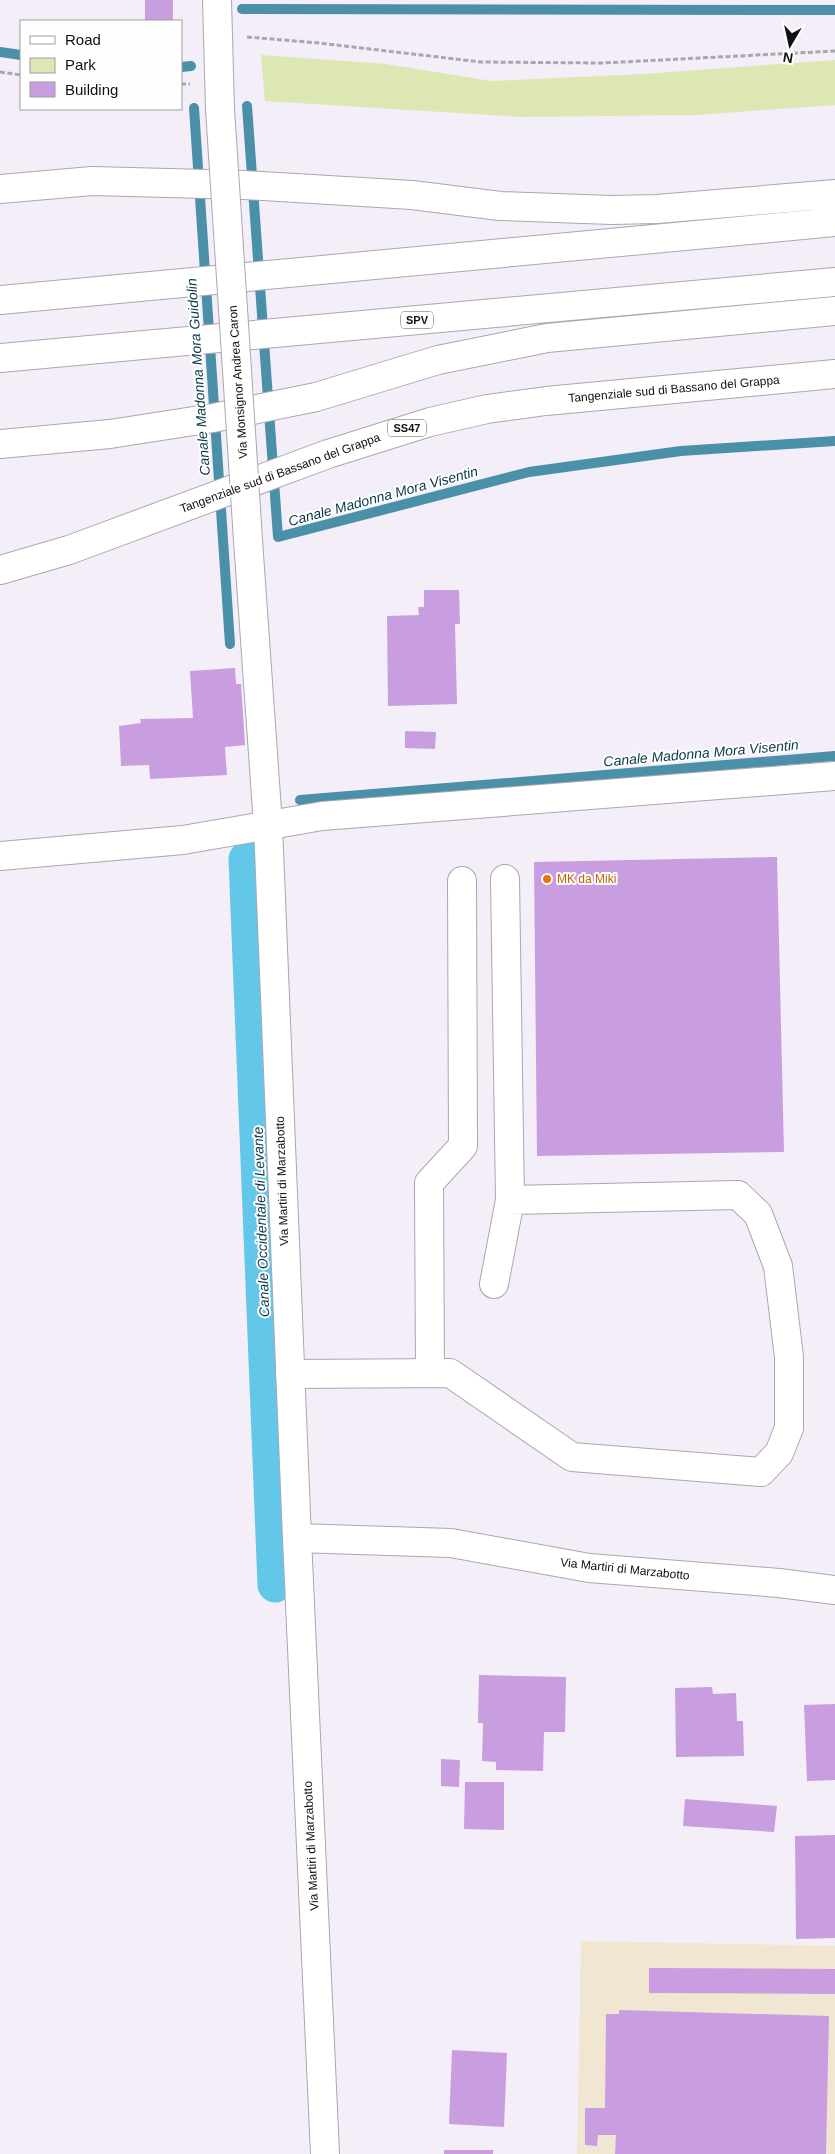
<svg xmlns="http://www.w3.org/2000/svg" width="835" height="2154" font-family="Helvetica,sans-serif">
<rect width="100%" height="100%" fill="#f3eef8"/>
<path fill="#f1e6d1" d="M 581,1941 L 835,1946 L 835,2154 L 577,2154 Z"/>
<path fill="#dde7b4" d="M 261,55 L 386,64 L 491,81 L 643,74 L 835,60 L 835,105 L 696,115 L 521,117 L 265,101 Z"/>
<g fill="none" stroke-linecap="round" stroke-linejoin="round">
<path stroke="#4a90a8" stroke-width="10" d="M 242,9 L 835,10
M 0,52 L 21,55
M 181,67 L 191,66
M 247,106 L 278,537 L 529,472 L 681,451 L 835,441
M 194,108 L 230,644
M 300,800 L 835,756"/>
<path stroke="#63c7e9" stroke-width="35" d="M 246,859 L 275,1585"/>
</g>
<path fill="#c89ee1" d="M 145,0 L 173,0 L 173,21 L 145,21 Z
M 424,590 L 459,590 L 460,624 L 455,624 L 457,704 L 388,706 L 387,616 L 419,615 L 418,607 L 424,607 Z
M 235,668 L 236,684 L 241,684 L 245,745 L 225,747 L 227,775 L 150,779 L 149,765 L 121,766 L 119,726 L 141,723 L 140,719 L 193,718 L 190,671 Z
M 405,731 L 436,732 L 435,749 L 405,748 Z
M 777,857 L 784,1152 L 537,1156 L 534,862 Z
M 479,1675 L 566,1677 L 565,1732 L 544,1732 L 543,1771 L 496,1770 L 496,1762 L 482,1761 L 483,1723 L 478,1723 Z
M 712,1687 L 713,1694 L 736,1693 L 737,1721 L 743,1721 L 744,1756 L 676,1757 L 675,1688 Z
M 835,1704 L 835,1780 L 807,1781 L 804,1705 Z
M 441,1759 L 460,1760 L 459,1787 L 441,1786 Z
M 465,1782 L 504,1782 L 504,1830 L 464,1829 Z
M 685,1799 L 777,1806 L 774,1832 L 683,1826 Z
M 835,1835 L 835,1938 L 796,1939 L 795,1836 Z
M 649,1968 L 835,1969 L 835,1994 L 649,1993 Z
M 619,2010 L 829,2016 L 826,2154 L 615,2154 L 616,2135 L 598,2135 L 597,2146 L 585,2145 L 585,2108 L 605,2108 L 606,2014 L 619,2014 Z
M 452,2050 L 507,2053 L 504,2127 L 449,2124 Z
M 444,2150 L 493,2150 L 493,2154 L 444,2154 Z"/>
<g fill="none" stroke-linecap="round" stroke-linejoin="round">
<defs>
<path id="street" d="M 0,856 L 183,840 L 322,816 L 835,776
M 505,879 L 510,1200
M 430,1373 L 429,1183 L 463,1146 L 462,881
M 290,1374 L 450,1373 L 572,1457 L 761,1472 L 779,1453 L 789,1428 L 789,1357 L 778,1266 L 758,1214 L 738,1195 L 510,1200 L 494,1284
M 297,1538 L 451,1543 L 589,1568 L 779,1583 L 835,1590"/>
<path id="secondary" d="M 217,0 L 220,109
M 248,540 L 268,825 L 297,1538 L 325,2154"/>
<path id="highway" d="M 0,189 L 92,181 L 244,185 L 412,195 L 500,206 L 611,210 L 657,209 L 835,194
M 0,300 L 835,222
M 0,358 L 835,282
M 0,444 L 110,434 L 213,418 L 316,397 L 438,360 L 547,338 L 835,311
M 0,570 L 69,550 L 328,454 L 430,422 L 487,409 L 546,401 L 835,374"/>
</defs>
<use href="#street" stroke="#aba6af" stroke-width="30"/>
<use href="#secondary" stroke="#aba6af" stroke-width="30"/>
<use href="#highway" stroke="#aba6af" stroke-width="30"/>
<path stroke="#aaa6ae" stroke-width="3" stroke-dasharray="5 2.5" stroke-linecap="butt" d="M 247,37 L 319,43 L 481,62 L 603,63 L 835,51
M 0,72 L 21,75
M 181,84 L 190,84"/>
<use href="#street" stroke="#fff" stroke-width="28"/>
<use href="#secondary" stroke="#fff" stroke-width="28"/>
<use href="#highway" stroke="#fff" stroke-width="28"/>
<defs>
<path id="secondary-bridge" d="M 220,109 L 248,540"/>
</defs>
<use href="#secondary-bridge" stroke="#aba6af" stroke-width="30" stroke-linecap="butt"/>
<use href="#secondary-bridge" stroke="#fff" stroke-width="28"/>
</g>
<circle fill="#e8710a" stroke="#fefefe" stroke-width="2" cx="547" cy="879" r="5"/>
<g text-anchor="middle" stroke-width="4" stroke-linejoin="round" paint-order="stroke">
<g fill="#fefefe" stroke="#575759" stroke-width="1">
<rect x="401" y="311.5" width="32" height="17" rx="4"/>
<rect x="388" y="419.5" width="38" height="17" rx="4"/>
</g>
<g font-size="11" font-weight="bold" fill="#100f12">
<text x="417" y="324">SPV</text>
<text x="407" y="432">SS47</text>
</g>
<g font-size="12" fill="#100f12" stroke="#fefefe">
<text transform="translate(238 382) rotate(-94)" y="4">Via Monsignor Andrea Caron</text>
<text transform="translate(674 389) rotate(-5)" y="4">Tangenziale sud di Bassano del Grappa</text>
<text transform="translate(280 473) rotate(-20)" y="4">Tangenziale sud di Bassano del Grappa</text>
<text transform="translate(282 1181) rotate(-92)" y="4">Via Martiri di Marzabotto</text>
<text transform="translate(625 1569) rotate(6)" y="4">Via Martiri di Marzabotto</text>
<text transform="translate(311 1846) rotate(-93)" y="4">Via Martiri di Marzabotto</text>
</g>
<g font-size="12" fill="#c56008" stroke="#fefefe" text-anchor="start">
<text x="557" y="883">MK da Miki</text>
</g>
<g font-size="14" font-style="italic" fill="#0a3947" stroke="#fefefe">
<text transform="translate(198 377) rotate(-94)" y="5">Canale Madonna Mora Guidolin</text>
<text transform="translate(383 496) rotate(-15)" y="5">Canale Madonna Mora Visentin</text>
<text transform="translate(701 753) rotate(-5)" y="5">Canale Madonna Mora Visentin</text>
<text transform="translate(261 1222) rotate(-92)" y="5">Canale Occidentale di Levante</text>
</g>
</g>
<rect x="20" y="20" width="162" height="90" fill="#fefefe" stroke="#9f9ea0"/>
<rect x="30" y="36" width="25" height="8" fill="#ffffff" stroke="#9f9ea0"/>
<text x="65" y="45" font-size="15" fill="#100f12">Road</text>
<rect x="30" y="58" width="25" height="15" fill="#dde7b4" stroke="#9f9ea0"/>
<text x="65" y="70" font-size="15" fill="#100f12">Park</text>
<rect x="30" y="82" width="25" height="15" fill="#c89ee1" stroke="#9f9ea0"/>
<text x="65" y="95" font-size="15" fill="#100f12">Building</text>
<g transform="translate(790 45) rotate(189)" stroke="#fefefe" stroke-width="4" paint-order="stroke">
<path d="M0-4L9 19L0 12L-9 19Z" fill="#100f12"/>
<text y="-8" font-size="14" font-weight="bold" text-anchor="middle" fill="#100f12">N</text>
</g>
</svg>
